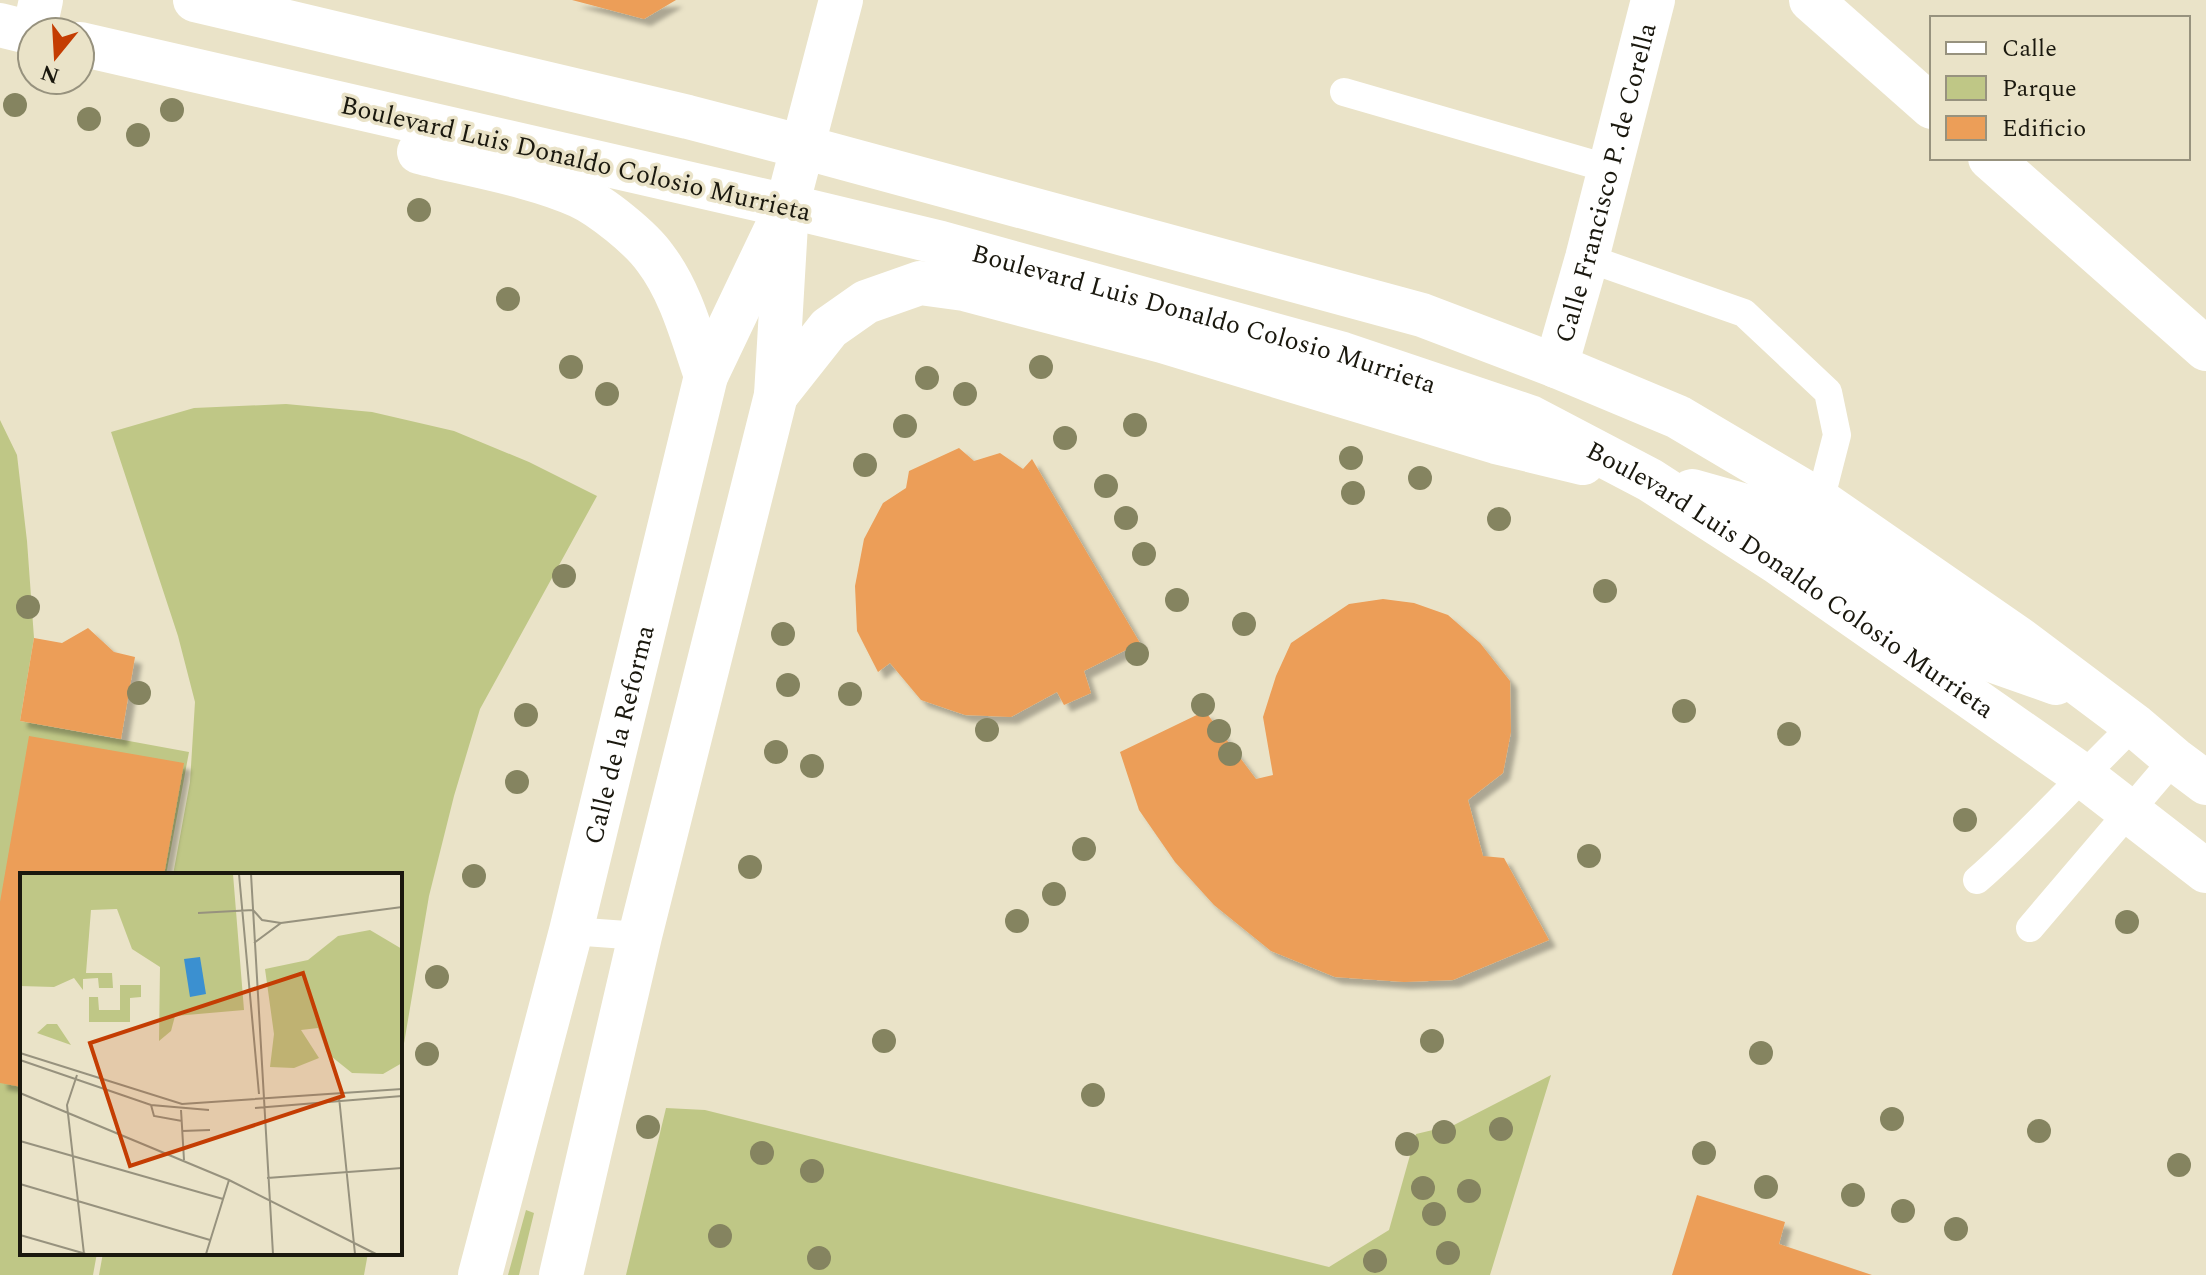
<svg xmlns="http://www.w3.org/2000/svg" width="2206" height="1275" font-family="Spectral,serif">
<defs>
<filter id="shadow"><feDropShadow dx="7" dy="7" stdDeviation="2" flood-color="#0004"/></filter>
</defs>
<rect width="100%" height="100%" fill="#eae3c8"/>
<path fill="#bfc786" d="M 286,404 L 372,412 L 454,431 L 529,462 L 597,496 L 480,709 L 454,796 L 429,896 L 400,1067 L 400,875 L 173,875 L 190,782 L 195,702 L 178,636 L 111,432 L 194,408 Z
M 0,420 L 17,455 L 27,541 L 34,638 L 20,721 L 189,752 L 166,875 L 22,875 L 22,1253 L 97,1253 L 93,1275 L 0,1275 Z
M 1551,1075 L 1490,1275 L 626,1275 L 666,1108 L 705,1110 L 1329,1267 L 1389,1230 L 1416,1134 L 1454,1125 Z
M 526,1210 L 534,1213 L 519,1275 L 508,1275 Z
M 103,1253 L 368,1253 L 364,1275 L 99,1275 Z"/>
<path fill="#ec9e58" filter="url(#shadow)" d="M 572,0 L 676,0 L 644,19 Z
M 959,448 L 974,461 L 1000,453 L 1023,469 L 1032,459 L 1140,643 L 1084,671 L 1091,693 L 1064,705 L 1057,692 L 1011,717 L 965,715 L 921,700 L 890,663 L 878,672 L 857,631 L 855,586 L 864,539 L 883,503 L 906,488 L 909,471 Z
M 1383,599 L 1414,603 L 1448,615 L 1480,643 L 1510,681 L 1511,732 L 1503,773 L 1468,800 L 1483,856 L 1504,858 L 1549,940 L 1453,980 L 1404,982 L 1335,977 L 1271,951 L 1214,905 L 1175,862 L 1139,810 L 1120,752 L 1205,711 L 1256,779 L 1273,775 L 1263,717 L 1276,676 L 1291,643 L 1349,604 Z
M 88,628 L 114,652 L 135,657 L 121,739 L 20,721 L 34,638 L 62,643 Z
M 29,736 L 184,763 L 164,875 L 22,875 L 22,1087 L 0,1083 L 0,902 Z
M 1697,1195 L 1785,1222 L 1779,1244 L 1872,1275 L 1672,1275 Z"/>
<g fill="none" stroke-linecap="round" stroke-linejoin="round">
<path stroke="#fff" stroke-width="28" d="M 1344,92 L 1610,169
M 1587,258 L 1744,313 L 1828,392 L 1837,435 L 1820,501
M 1977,880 C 2032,832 2081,776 2134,725
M 2030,928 L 2174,759
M 571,931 L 640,936"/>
<g stroke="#fff" stroke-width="44">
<path d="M 1811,0 L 1932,107"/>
<path d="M 34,32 L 41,0"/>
<path d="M 1990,158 L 2206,349"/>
<path id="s1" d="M 1556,366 L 1587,258 L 1653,0"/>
</g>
<g stroke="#fff" stroke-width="44">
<path d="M 195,0 L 688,117 L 803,147"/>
<path d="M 0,25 L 32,33"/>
<path d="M 80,44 L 787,206"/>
<path d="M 419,152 C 469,165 533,175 579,196 C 601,206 641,238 655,258 C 681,292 692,336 706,376"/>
<path id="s2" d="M 480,1275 L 571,931 L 706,376 L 787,206 L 841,0"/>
<path d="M 561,1275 L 640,936 L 776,395 L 786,224"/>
</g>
<g stroke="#fff" stroke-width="44">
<path d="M 803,147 L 1422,315 L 1556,366 L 1678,417 L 1820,501 L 2018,638 L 2134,725 L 2174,759 L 2206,783"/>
<path id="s3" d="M 787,206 L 941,243 L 1343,354 L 1530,417 L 1650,480 L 1777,562 L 2082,775 L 2206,871"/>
<path d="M 776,395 L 829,328 L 866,302 L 920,283 L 964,289 L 1162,341 L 1496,442 L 1583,463"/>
<path d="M 1692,491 L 1756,509 L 1814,539 L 1988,659 L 2056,683"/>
</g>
</g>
<g fill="#858460">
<circle cx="15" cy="105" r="12"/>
<circle cx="172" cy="110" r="12"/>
<circle cx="89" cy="119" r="12"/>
<circle cx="138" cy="135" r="12"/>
<circle cx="419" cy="210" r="12"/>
<circle cx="508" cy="299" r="12"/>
<circle cx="571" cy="367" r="12"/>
<circle cx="1041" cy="367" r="12"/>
<circle cx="927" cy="378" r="12"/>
<circle cx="607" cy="394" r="12"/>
<circle cx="965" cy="394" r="12"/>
<circle cx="1135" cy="425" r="12"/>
<circle cx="905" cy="426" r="12"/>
<circle cx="1065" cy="438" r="12"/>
<circle cx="1351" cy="458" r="12"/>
<circle cx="865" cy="465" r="12"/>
<circle cx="1420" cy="478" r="12"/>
<circle cx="1106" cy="486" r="12"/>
<circle cx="1353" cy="493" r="12"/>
<circle cx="1126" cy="518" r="12"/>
<circle cx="1499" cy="519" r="12"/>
<circle cx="1144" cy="554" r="12"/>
<circle cx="564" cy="576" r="12"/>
<circle cx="1605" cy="591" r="12"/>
<circle cx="1177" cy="600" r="12"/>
<circle cx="28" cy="607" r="12"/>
<circle cx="1244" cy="624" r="12"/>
<circle cx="783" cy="634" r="12"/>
<circle cx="1137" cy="654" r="12"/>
<circle cx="788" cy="685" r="12"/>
<circle cx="139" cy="693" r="12"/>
<circle cx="850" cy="694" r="12"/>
<circle cx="1203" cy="705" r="12"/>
<circle cx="1684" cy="711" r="12"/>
<circle cx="526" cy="715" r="12"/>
<circle cx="987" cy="730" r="12"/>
<circle cx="1219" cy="731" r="12"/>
<circle cx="1789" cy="734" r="12"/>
<circle cx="776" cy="752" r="12"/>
<circle cx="1230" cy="754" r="12"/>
<circle cx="812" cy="766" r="12"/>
<circle cx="517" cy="782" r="12"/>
<circle cx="1965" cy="820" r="12"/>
<circle cx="1084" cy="849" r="12"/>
<circle cx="1589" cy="856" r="12"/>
<circle cx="750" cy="867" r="12"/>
<circle cx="474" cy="876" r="12"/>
<circle cx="1054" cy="894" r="12"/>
<circle cx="1017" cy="921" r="12"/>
<circle cx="2127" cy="922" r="12"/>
<circle cx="437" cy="977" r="12"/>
<circle cx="884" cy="1041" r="12"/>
<circle cx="1432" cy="1041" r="12"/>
<circle cx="1761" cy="1053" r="12"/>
<circle cx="427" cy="1054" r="12"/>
<circle cx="1093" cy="1095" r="12"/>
<circle cx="1892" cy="1119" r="12"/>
<circle cx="648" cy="1127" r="12"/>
<circle cx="1501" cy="1129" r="12"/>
<circle cx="2039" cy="1131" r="12"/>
<circle cx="1444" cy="1132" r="12"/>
<circle cx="1407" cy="1144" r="12"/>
<circle cx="762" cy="1153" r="12"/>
<circle cx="1704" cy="1153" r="12"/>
<circle cx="2179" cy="1165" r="12"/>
<circle cx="812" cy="1171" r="12"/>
<circle cx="1766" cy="1187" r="12"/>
<circle cx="1423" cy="1188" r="12"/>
<circle cx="1469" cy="1191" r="12"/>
<circle cx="1853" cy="1195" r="12"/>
<circle cx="1903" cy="1211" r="12"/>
<circle cx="1434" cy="1214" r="12"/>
<circle cx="1956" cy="1229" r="12"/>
<circle cx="720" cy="1236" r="12"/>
<circle cx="1448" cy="1253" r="12"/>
<circle cx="819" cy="1258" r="12"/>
<circle cx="1375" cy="1261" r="12"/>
</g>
<g text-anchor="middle" stroke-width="7" stroke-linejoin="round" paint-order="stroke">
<g font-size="26" fill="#1a180e" stroke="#eae3c8">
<text transform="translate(576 158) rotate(13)" y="9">Boulevard Luis Donaldo Colosio Murrieta</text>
<text dy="9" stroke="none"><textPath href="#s1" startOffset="190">Calle Francisco P. de Corella</textPath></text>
<text dy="9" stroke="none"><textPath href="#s3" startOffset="432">Boulevard Luis Donaldo Colosio Murrieta</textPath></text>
<text dy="9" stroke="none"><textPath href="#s3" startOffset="1080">Boulevard Luis Donaldo Colosio Murrieta</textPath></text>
<text dy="9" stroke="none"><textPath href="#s2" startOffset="558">Calle de la Reforma</textPath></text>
</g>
</g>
<g transform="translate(20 873)">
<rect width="382" height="382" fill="#eae3c8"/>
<path d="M 0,1 L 213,1 L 224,137 L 155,143 L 151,158 L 139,168 L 140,94 L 112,76 L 97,36 L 71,37 L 66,100 L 92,100 L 93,115 L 79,115 L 78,105 L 63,106 L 63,117 L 54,105 L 34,114 L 0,113 ZM 350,57 L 382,76 L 382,190 L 363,201 L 332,200 L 307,180 L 298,155 L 281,157 L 299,185 L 274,195 L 250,194 L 254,161 L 245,96 L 288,87 L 318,63 ZM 100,112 L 121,112 L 121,124 L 110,125 L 110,149 L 69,149 L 69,124 L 78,124 L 79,137 L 100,137 ZM 27,151 L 37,151 L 51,172 L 17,160 Z" fill="#bfc786"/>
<path d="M 180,84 L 186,121 L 170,124 L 164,86 Z" fill="#3b90d0"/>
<path fill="none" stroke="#97927e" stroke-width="2" d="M 219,1 L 239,221M 231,1 L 253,381M 178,40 L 233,37 L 242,47 L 261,50M 234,70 L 261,50 L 382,34M 0,180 L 162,231 L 382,216M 0,187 L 131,232 L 189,237M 57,202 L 47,232 L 64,381M 0,220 L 209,307 L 356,381M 319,224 L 335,381M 131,232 L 134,243 L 162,248M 235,235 L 382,223M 161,237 L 164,287M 162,258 L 190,257M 0,268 L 203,326M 247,305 L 382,295M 0,311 L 190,367M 0,362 L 66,381M 186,381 L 209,307"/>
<path fill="#c43d03" fill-opacity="0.15" stroke="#c43d03" stroke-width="4" d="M 283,100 L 323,223 L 110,293 L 70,170 Z"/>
<rect width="382" height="382" fill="none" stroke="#1a180e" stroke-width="4"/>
</g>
<rect x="1930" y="16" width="260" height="144" fill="#eae3c8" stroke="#97927e" stroke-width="2"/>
<rect x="1946" y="42" width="40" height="12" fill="#ffffff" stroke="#97927e" stroke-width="2"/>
<text x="2002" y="56" font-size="24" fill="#1a180e">Calle</text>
<rect x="1946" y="76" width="40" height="24" fill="#bfc786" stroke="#97927e" stroke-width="2"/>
<text x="2002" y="96" font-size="24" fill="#1a180e">Parque</text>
<rect x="1946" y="116" width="40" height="24" fill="#ec9e58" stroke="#97927e" stroke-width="2"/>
<text x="2002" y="136" font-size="24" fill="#1a180e">Edificio</text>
<g transform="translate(56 56) rotate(198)"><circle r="38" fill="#eae3c8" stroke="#97927e" stroke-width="2"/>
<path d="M0-6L14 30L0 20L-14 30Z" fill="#c43d03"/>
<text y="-12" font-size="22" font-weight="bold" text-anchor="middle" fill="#1a180e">N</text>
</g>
</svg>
